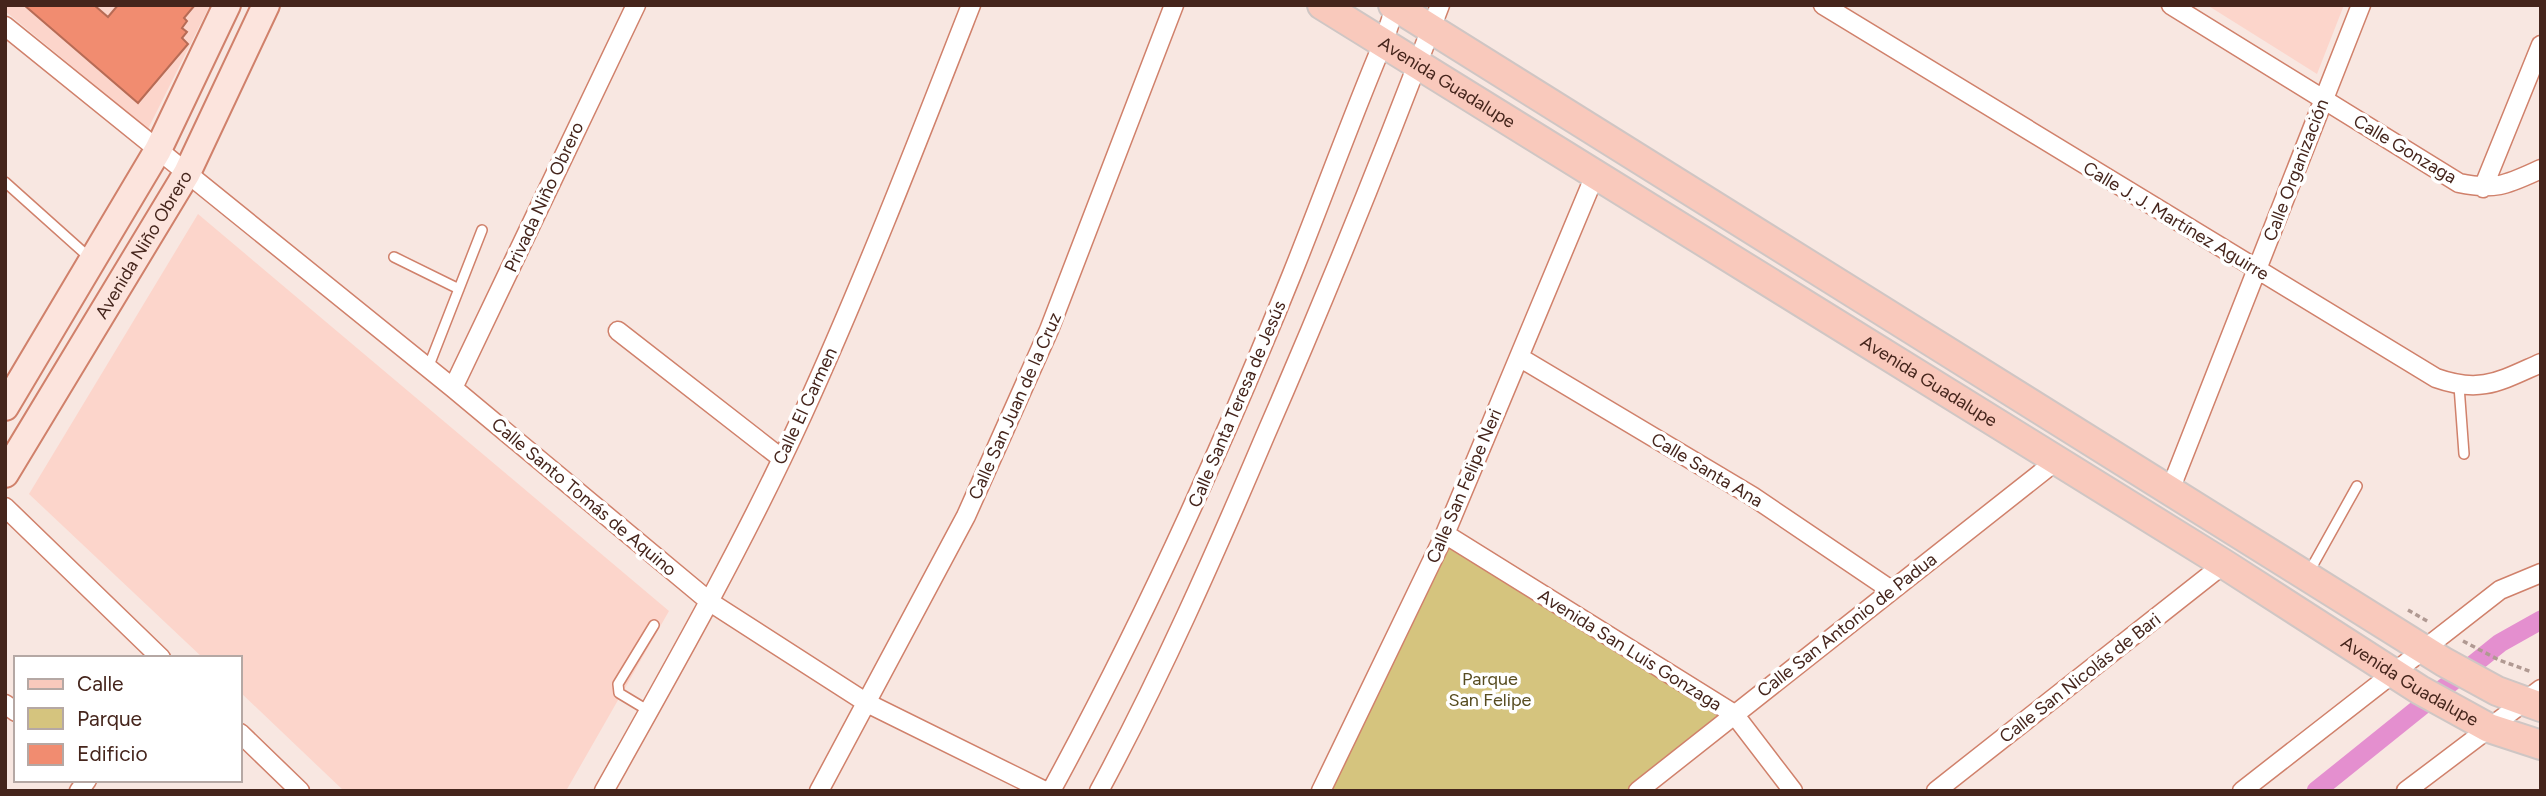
<svg xmlns="http://www.w3.org/2000/svg" width="2546" height="796" font-family="Figtree,sans-serif">
<rect width="100%" height="100%" fill="#f8e7e1"/>
<path fill="#fcd5cb" d="M 5,5 L 210,5 L 148,129 L 5,11 Z
M 2207,5 L 2344,5 L 2317,74 Z
M 198,214 L 669,611 L 566,791 L 344,791 L 240,692 L 240,658 L 203,658 L 29,494 Z"/>
<path fill="#d5c47e" d="M 1448,545 L 1729,715 L 1631,791 L 1329,791 Z"/>
<g fill="none" stroke-linecap="round" stroke-linejoin="round">
<path stroke="#e48fcf" stroke-width="19" d="M 2316,791 L 2500,643 L 2541,620"/>
</g>
<path fill="#f18c70" stroke="#b76b55" stroke-width="2" d="M 24,5 L 94,5 L 108,17 L 118,5 L 195,5 L 184,18 L 187,21 L 182,28 L 187,32 L 182,38 L 188,44 L 138,103 Z"/>
<g fill="none" stroke-linecap="round" stroke-linejoin="round">
<defs>
<path id="lane" d="M 5,182 L 91,259
M 394,257 L 459,289
M 428,368 L 482,230
M 2459,386 L 2464,454
M 2309,572 L 2357,486
M 649,711 L 619,693 L 618,684 L 654,625"/>
<path id="street" d="M 1823,5 L 2436,378 C 2481,394 2500,381 2541,363
M 2171,5 L 2459,183 C 2496,191 2508,184 2541,169
M 5,26 L 453,388 L 710,602 L 867,703 L 1045,791
M 2483,188 L 2541,45
M 618,331 L 781,458
M 1519,357 L 1752,496 L 1891,590
M 453,388 L 636,5
M 2170,490 L 2361,5
M 5,507 L 161,658
M 1445,534 L 1734,714 L 1793,791
M 5,704 L 16,712
M 240,733 L 300,791
M 79,791 L 87,780
M 604,791 C 673,668 743,545 802,416 C 863,282 917,143 971,5
M 819,791 L 966,516 L 1049,330 L 1174,5
M 1051,791 C 1142,624 1221,450 1292,274 C 1323,197 1351,119 1383,43 L 1396,5
M 1099,791 C 1161,676 1214,556 1265,436 C 1327,294 1385,150 1440,5
M 1321,791 L 1445,534 L 1595,175
M 1638,791 L 2056,461
M 1936,791 L 2224,564
M 2242,791 L 2500,590 L 2541,573
M 2406,791 L 2541,689"/>
<g id="secondary">
<path d="M 5,407 L 158,150 L 227,5"/>
<path id="s1" d="M 5,474 L 187,173 L 266,5"/>
</g>
<g id="primary">
<path id="s2" d="M 1322,5 L 2224,564 L 2420,690 L 2489,728 L 2541,745"/>
<path d="M 1393,5 L 2444,662 L 2497,691 L 2541,707"/>
</g>
</defs>
<use href="#lane" stroke="#d0816b" stroke-width="12"/>
<use href="#street" stroke="#d0816b" stroke-width="21"/>
<use href="#secondary" stroke="#d0816b" stroke-width="30"/>
<use href="#primary" stroke="#cfc6c4" stroke-width="32"/>
<path stroke="#b09992" stroke-width="3.5" stroke-dasharray="5 3.5" stroke-linecap="butt" d="M 2408,610 L 2429,622
M 2463,641 L 2499,660 L 2532,672"/>
<use href="#lane" stroke="#fff" stroke-width="9"/>
<use href="#street" stroke="#fff" stroke-width="18"/>
<use href="#secondary" stroke="#fce4dd" stroke-width="26"/>
<use href="#primary" stroke="#f9c9bc" stroke-width="28"/>
</g>
<g text-anchor="middle" stroke-width="7" stroke-linejoin="round" paint-order="stroke">
<g font-size="18" fill="#45251c" stroke="#fff">
<text dy="6" stroke="none"><textPath href="#s2" startOffset="147">Avenida Guadalupe</textPath></text>
<text transform="translate(2405 149) rotate(31)" y="6">Calle Gonzaga</text>
<text transform="translate(2296 170) rotate(-69)" y="6">Calle Organización</text>
<text transform="translate(544 197) rotate(-65)" y="6">Privada Niño Obrero</text>
<text transform="translate(2176 221) rotate(31)" y="6">Calle J. J. Martínez Aguirre</text>
<text dy="6" stroke="none"><textPath href="#s1" startOffset="268">Avenida Niño Obrero</textPath></text>
<text dy="6" stroke="none"><textPath href="#s2" startOffset="714">Avenida Guadalupe</textPath></text>
<text transform="translate(1237 404) rotate(-67)" y="6">Calle Santa Teresa de Jesús</text>
<text transform="translate(805 406) rotate(-65)" y="6">Calle El Carmen</text>
<text transform="translate(1015 406) rotate(-66)" y="6">Calle San Juan de la Cruz</text>
<text transform="translate(1707 470) rotate(31)" y="6">Calle Santa Ana</text>
<text transform="translate(1464 486) rotate(-67)" y="6">Calle San Felipe Neri</text>
<text transform="translate(584 497) rotate(40)" y="6">Calle Santo Tomás de Aquino</text>
<text transform="translate(1847 625) rotate(-38)" y="6">Calle San Antonio de Padua</text>
<text transform="translate(1630 650) rotate(32)" y="6">Avenida San Luis Gonzaga</text>
<text transform="translate(2080 678) rotate(-38)" y="6">Calle San Nicolás de Bari</text>
<text dy="6" stroke="none"><textPath href="#s2" startOffset="1281">Avenida Guadalupe</textPath></text>
</g>
<g font-size="18" fill="#574c20" stroke="#fff">
<text x="1490" y="685">Parque<tspan x="1490" dy="21">San Felipe</tspan></text>
</g>
</g>
<rect width="2546" height="796" fill="none" stroke="#45251c" stroke-width="14"/>
<rect x="14" y="656" width="228" height="126" fill="#ffffff" stroke="#b5a8a4" stroke-width="2"/>
<rect x="28" y="679" width="35" height="10" fill="#f9c9bc" stroke="#b5a8a4" stroke-width="2"/>
<text x="77" y="691" font-size="21" fill="#45251c">Calle</text>
<rect x="28" y="708" width="35" height="21" fill="#d5c47e" stroke="#b5a8a4" stroke-width="2"/>
<text x="77" y="726" font-size="21" fill="#45251c">Parque</text>
<rect x="28" y="744" width="35" height="21" fill="#f18c70" stroke="#b5a8a4" stroke-width="2"/>
<text x="77" y="761" font-size="21" fill="#45251c">Edificio</text>
</svg>
